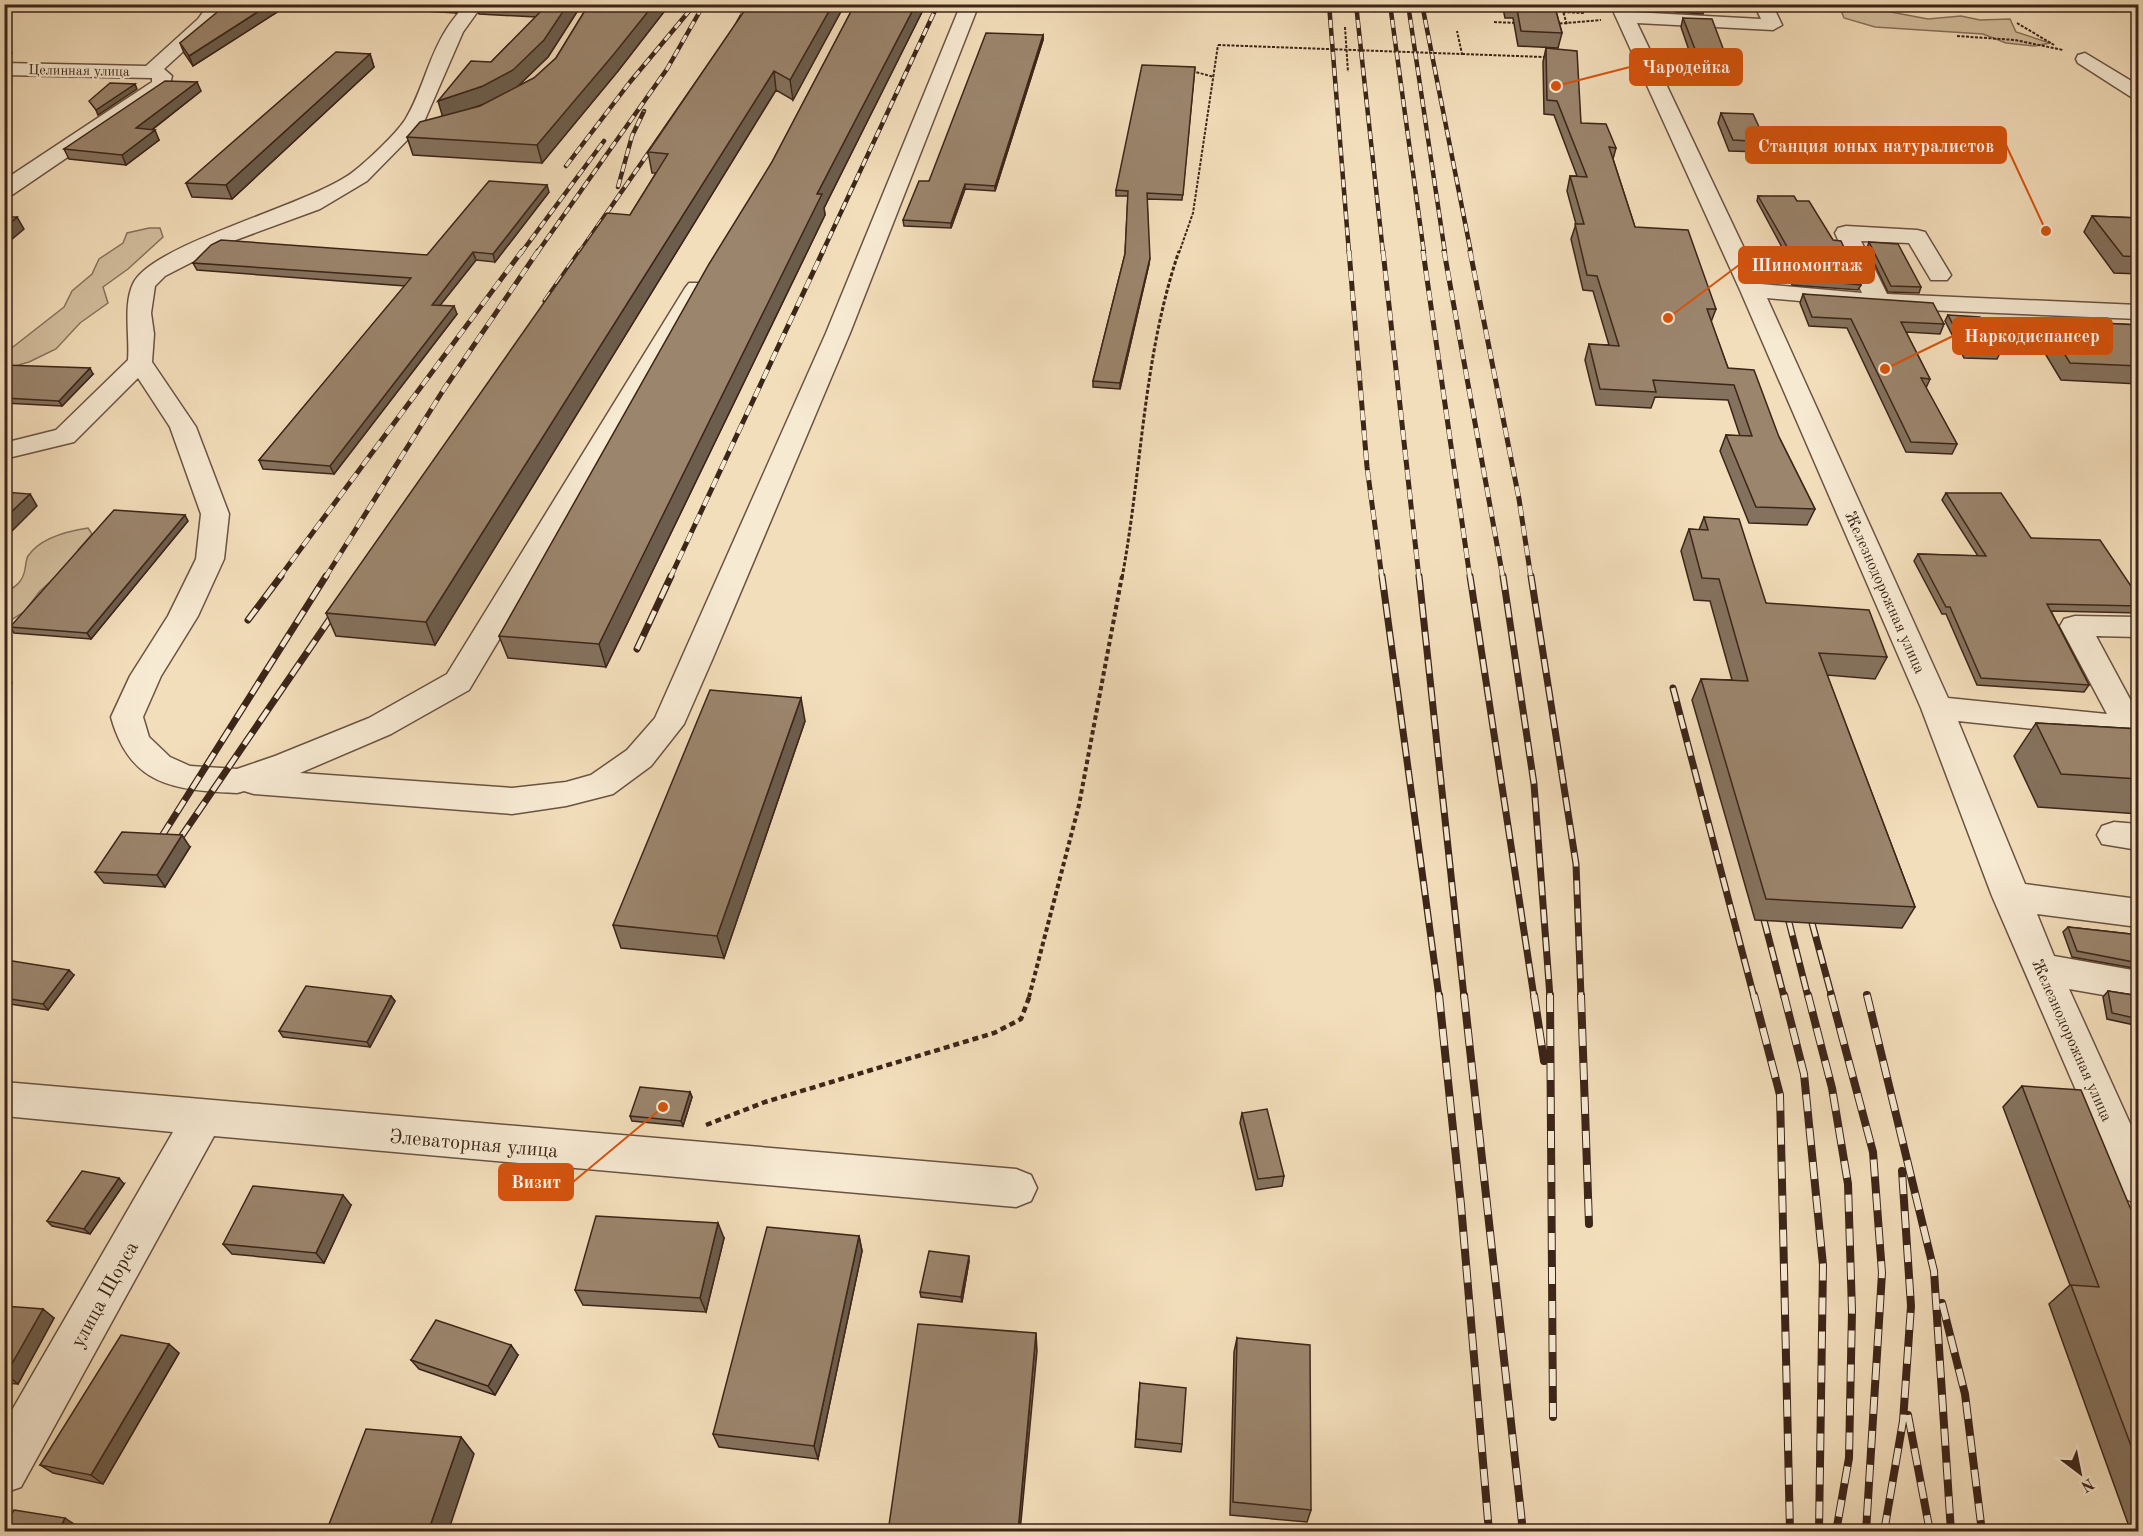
<svg xmlns="http://www.w3.org/2000/svg" width="2143" height="1536" font-family="'Old Standard TT',serif">
<rect width="100%" height="100%" fill="#f3debb"/>
<filter id="stains"><feTurbulence type="fractalNoise" baseFrequency=".00333" numOctaves="4"/><feColorMatrix values="0 0 0 0 .2 0 0 0 0 .09 0 0 0 0 .02 0 0 0 .5 -.17"/></filter>
<radialGradient id="worn" r=".72"><stop offset=".6" stop-color="#630" stop-opacity="0"/><stop offset="1" stop-color="#630" stop-opacity=".3"/></radialGradient>
<path fill="#d4bf9f" stroke="#88725c" stroke-width="1.5" d="M 1833,5 L 1874,5 L 1891,12 L 1928,19 L 1961,16 L 1980,20 L 2010,19 L 2016,32 L 2050,43 L 2035,46 L 2006,43 L 1983,34 L 1875,27 L 1844,18 L 1840,8 Z
M 149,228 L 160,228 L 163,237 L 128,269 L 103,287 L 108,303 L 80,323 L 56,349 L 29,362 L 5,369 L 4,354 L 64,307 L 72,291 L 92,274 L 99,259 L 123,243 L 127,233 Z
M 88,528 L 92,534 L 78,550 L 77,558 L 40,591 L 24,612 L 5,624 L 5,593 C 15,587 23,582 25,569 C 26,565 26,559 28,556 C 40,538 68,531 88,528 Z"/>
<g fill="none" stroke-linecap="round" stroke-linejoin="round">
<defs>
<path id="minor" d="M 196,4 L 215,4 L 221,11 L 211,26 L 164,69 L 172,76 L 169,88 L 12,195 L 4,196 L 4,180 L 152,82 L 152,78 L 4,75 L 4,63 L 146,66 L 198,19 L 203,12 Z
M 465,4 L 483,4 L 463,32 L 423,124 L 367,181 L 320,209 L 233,241 L 165,276 L 155,286 L 151,313 L 154,334 L 152,362 L 196,427 L 229,514 L 224,559 L 198,616 L 161,676 L 143,717 L 149,737 L 170,757 L 190,766 L 237,769 L 275,756 L 369,718 L 447,674 L 685,288 L 689,283 L 705,283 L 709,288 L 469,690 L 391,734 L 300,773 L 512,788 L 566,782 L 591,775 L 627,750 L 655,718 L 826,333 L 961,4 L 979,4 L 850,333 L 712,660 L 684,724 L 651,766 L 613,794 L 566,806 L 512,814 L 254,794 L 244,791 L 237,793 C 174,790 130,786 111,717 L 130,676 L 168,616 L 196,559 L 201,514 L 170,427 L 138,378 L 74,442 L 4,459 L 4,443 L 56,430 L 128,360 C 130,337 123,305 133,284 C 150,244 311,205 353,172 C 367,161 395,135 405,120 C 422,93 428,58 446,30 C 451,21 459,13 465,4 Z
M 1610,4 L 1628,4 L 1632,12 L 1761,19 L 1754,4 L 1772,4 L 1782,25 L 1773,30 L 1637,23 L 1761,284 L 1862,293 L 1835,233 L 1838,228 L 1846,226 L 1917,230 L 1925,232 L 1951,275 L 1947,280 L 1931,280 L 1909,243 L 1861,241 L 1887,294 L 2138,305 L 2138,319 L 1878,308 L 1767,298 L 1948,698 L 2107,714 L 2060,626 L 2064,619 L 2075,616 L 2138,617 L 2138,637 L 2096,636 L 2138,714 L 2138,740 L 1958,721 L 2025,884 L 2138,899 L 2138,927 L 2037,914 L 2054,956 L 2138,971 L 2138,1001 L 2069,989 L 2138,1141 L 2138,1204 L 2123,1198 L 2117,1185 L 1992,896 L 1921,708 L 1740,290 Z
M 2085,53 L 2138,85 L 2138,99 L 2131,97 L 2078,63 L 2076,59 L 2078,55 Z
M 2114,822 L 2138,824 L 2138,850 L 2102,844 L 2097,835 L 2102,826 Z
M 4,1082 L 1016,1169 L 1031,1175 L 1037,1188 L 1031,1201 L 1016,1207 L 214,1136 L 21,1487 L 4,1493 L 4,1424 L 173,1132 L 4,1116 Z"/>
</defs>
<use href="#minor" stroke="#6a5342" stroke-width="3"/>
<path stroke="#3c2519" stroke-width="2" stroke-dasharray="3 1.5" stroke-linecap="butt" d="M 1561,4 L 1567,25
M 1563,12 L 1583,13 L 1580,4
M 1494,22 L 1517,23
M 2017,23 L 2054,45
M 1555,24 L 1601,20
M 1345,27 L 1348,72
M 1957,36 L 2015,40 L 2063,50
M 1462,54 L 1544,57
M 1192,71 L 1214,77
M 1179,253 L 1193,213 L 1218,45"/>
<path stroke="#3c2519" stroke-width="3" stroke-dasharray="4 2" stroke-linecap="butt" d="M 1122,578 C 1142,470 1143,356 1179,251"/>
<path stroke="#3c2519" stroke-width="4" stroke-dasharray="4.5 3" stroke-linecap="butt" d="M 1029,997 L 1079,805 L 1122,576"/>
<path stroke="#3c2519" stroke-width="4.5" stroke-dasharray="6 4" stroke-linecap="butt" d="M 706,1125 L 765,1102 L 994,1033 L 1021,1019 L 1030,995"/>
<use href="#minor" fill="#f7ead3" fill-rule="evenodd"/>
<defs>
<path id="rail-far3" d="M 1329,4 L 1349,253
M 1356,4 L 1383,253
M 1390,4 L 1424,253
M 1408,4 L 1445,253
M 1422,4 L 1471,253
M 566,166 L 630,82 L 695,4
M 618,187 L 632,136 L 644,111
M 521,253 L 604,141
M 537,253 L 667,69 L 704,4
M 579,253 L 735,28 L 748,4
M 822,253 L 938,4"/>
<path id="rail-far2" d="M 1349,251 L 1367,467 L 1382,578
M 1383,251 L 1419,578
M 1423,251 L 1470,578
M 1444,251 L 1503,578
M 1470,251 L 1519,499 L 1531,578
M 545,301 L 580,251
M 279,578 L 522,251
M 325,578 L 444,389 L 538,251
M 670,578 L 823,251"/>
<path id="rail-far1" d="M 1382,576 L 1439,997
M 1419,576 L 1464,997
M 1470,576 L 1534,997
M 1503,576 L 1534,784 L 1550,997
M 1531,576 L 1576,864 L 1581,997
M 248,620 L 281,576
M 637,649 L 671,576
M 1673,688 L 1754,997
M 162,836 L 326,576
M 181,837 L 338,607
M 1764,920 L 1784,997
M 1789,922 L 1808,997
M 1812,923 L 1832,997"/>
<path id="rail" d="M 1439,995 L 1461,1205 L 1489,1532
M 1464,995 L 1523,1532
M 1534,995 L 1544,1061
M 1550,995 L 1553,1417
M 1581,995 L 1589,1224
M 1754,995 L 1780,1095 L 1790,1532
M 1784,995 L 1804,1074 L 1823,1265 L 1819,1532
M 1808,995 L 1832,1088 L 1848,1184 L 1852,1311 L 1849,1458 L 1836,1532
M 1831,995 L 1873,1152 L 1882,1273 L 1866,1532
M 1867,995 L 1934,1271 L 1951,1532
M 1942,1303 L 1965,1394 L 1982,1532
M 1908,1415 L 1930,1532
M 1884,1532 L 1903,1421 L 1911,1306 L 1902,1171"/>
</defs>
<use href="#rail-far3" stroke="#3c2519" stroke-width="4.5"/>
<use href="#rail-far2" stroke="#3c2519" stroke-width="5"/>
<use href="#rail-far1" stroke="#3c2519" stroke-width="7"/>
<use href="#rail" stroke="#3c2519" stroke-width="8"/>
<use href="#rail-far3" stroke="#f7ead3" stroke-width="3" stroke-dasharray="8" stroke-linecap="butt"/>
<use href="#rail-far2" stroke="#f7ead3" stroke-width="4" stroke-dasharray="10" stroke-linecap="butt"/>
<use href="#rail-far1" stroke="#f7ead3" stroke-width="4.5" stroke-dasharray="14" stroke-linecap="butt"/>
<use href="#rail" stroke="#f7ead3" stroke-width="6" stroke-dasharray="17" stroke-linecap="butt"/>
<path stroke="#3c2519" stroke-width="2" stroke-dasharray="3 1.5" stroke-linecap="butt" d="M 1218,45 L 1462,54 L 1457,31"/>
</g>
<path fill="#85725e" stroke="#3c2519" stroke-width="1.5" d="M 373,4 L 463,4 L 456,13 L 374,8 Z
M 476,4 L 582,4 L 548,57 L 518,86 L 534,78 L 556,58 L 589,4 L 670,4 L 618,71 L 542,163 L 413,155 L 407,137 L 442,116 L 491,62 L 536,17 L 479,14 Z
M 845,4 L 793,100 L 776,90 L 435,645 L 336,636 L 326,613 L 630,215 L 656,173 L 652,173 L 648,152 Z
M 855,4 L 926,4 L 824,208 L 825,215 L 606,667 L 508,658 L 499,636 L 772,162 Z
M 1502,4 L 1554,4 L 1562,33 L 1558,48 L 1518,46 L 1513,18 L 1505,18 Z
M 1675,4 L 1706,4 L 1703,14 L 1675,12 L 1674,8 Z
M 288,5 L 193,66 L 184,53 L 180,43 Z
M 1683,18 L 1727,59 L 1724,69 L 1695,68 L 1681,27 Z
M 1043,35 L 1043,40 L 995,191 L 965,189 L 951,228 L 904,226 L 903,220 L 929,181 Z
M 1546,48 L 1581,123 L 1616,148 L 1613,159 L 1635,227 L 1716,309 L 1711,322 L 1728,368 L 1779,437 L 1815,509 L 1807,525 L 1749,523 L 1720,451 L 1726,435 L 1740,436 L 1728,400 L 1655,397 L 1651,408 L 1596,405 L 1585,360 L 1589,344 L 1609,345 L 1593,291 L 1583,290 L 1571,239 L 1576,224 L 1567,191 L 1570,176 L 1577,176 L 1554,115 L 1544,114 L 1543,62 Z
M 370,54 L 374,67 L 232,199 L 192,197 L 186,183 Z
M 1195,67 L 1182,200 L 1147,199 L 1149,264 L 1120,389 L 1093,387 L 1093,381 L 1125,254 L 1128,196 L 1116,196 L 1116,190 Z
M 201,91 L 152,130 L 159,140 L 126,165 L 69,159 L 64,149 Z
M 1721,113 L 1766,142 L 1762,152 L 1729,151 L 1718,123 Z
M 549,192 L 495,262 L 476,260 L 440,305 L 457,314 L 334,474 L 263,469 L 259,460 L 405,286 L 197,270 L 193,263 L 427,255 Z
M 1758,196 L 1797,201 L 1861,285 L 1858,290 L 1792,285 L 1787,270 L 1789,264 L 1791,264 L 1757,201 Z
M 2092,216 L 2139,218 L 2139,274 L 2114,273 L 2084,232 Z
M 1869,242 L 1921,287 L 1919,293 L 1888,292 L 1867,248 Z
M 1803,294 L 1944,324 L 1940,334 L 1906,332 L 1930,379 L 1926,388 L 1957,444 L 1952,454 L 1906,452 L 1847,328 L 1809,326 L 1800,303 Z
M 1948,315 L 2000,353 L 1997,359 L 1964,358 L 1945,321 Z
M 2044,320 L 2139,325 L 2139,384 L 2061,380 L 2035,337 Z
M 4,365 L 93,374 L 62,406 L 4,403 Z
M 1946,493 L 2031,538 L 2139,598 L 2139,613 L 2051,611 L 2089,685 L 2084,692 L 1977,685 L 1946,614 L 1942,614 L 1914,561 L 1918,554 L 1978,556 L 1942,500 Z
M 1704,517 L 1766,603 L 1887,657 L 1875,679 L 1827,675 L 1915,907 L 1902,928 L 1755,920 L 1692,700 L 1701,679 L 1732,680 L 1710,601 L 1694,600 L 1681,551 L 1689,529 L 1699,530 Z
M 188,521 L 91,639 L 14,633 L 10,627 Z
M 805,721 L 724,958 L 621,948 L 613,925 Z
M 2036,723 L 2139,729 L 2139,814 L 2038,807 L 2014,756 Z
M 190,847 L 165,887 L 104,883 L 95,872 Z
M 2068,927 L 2139,935 L 2139,969 L 2072,957 L 2063,932 Z
M 4,962 L 74,975 L 48,1010 L 4,1003 Z
M 2108,991 L 2139,996 L 2139,1026 L 2107,1019 L 2103,997 Z
M 391,996 L 395,1001 L 370,1047 L 283,1037 L 279,1031 Z
M 2022,1086 L 2139,1229 L 2139,1532 L 2131,1532 L 2049,1304 L 2070,1285 L 2003,1107 Z
M 690,1092 L 692,1097 L 683,1126 L 632,1121 L 630,1116 Z
M 1242,1113 L 1284,1176 L 1282,1186 L 1256,1190 L 1240,1123 Z
M 124,1184 L 90,1234 L 52,1226 L 47,1221 Z
M 351,1205 L 324,1263 L 232,1254 L 223,1244 Z
M 859,1236 L 862,1251 L 818,1459 L 719,1447 L 713,1434 Z
M 724,1238 L 706,1312 L 583,1305 L 575,1290 Z
M 969,1261 L 962,1302 L 921,1297 L 920,1292 Z
M 4,1306 L 54,1318 L 18,1384 L 4,1383 Z
M 1237,1338 L 1311,1510 L 1307,1522 L 1230,1515 L 1234,1352 Z
M 179,1353 L 103,1484 L 53,1473 L 40,1465 Z
M 518,1355 L 495,1395 L 419,1369 L 411,1360 Z
M 1140,1383 L 1182,1444 L 1181,1452 L 1135,1447 Z"/>
<path fill="#6c5d4c" stroke="#3c2519" stroke-width="1.5" d="M 270,4 L 288,5 L 193,66 L 189,56 Z
M 453,4 L 463,4 L 456,13 Z
M 568,4 L 582,4 L 548,57 L 517,87 L 487,103 L 443,118 L 438,101 L 483,86 Z
M 654,4 L 670,4 L 618,71 L 542,163 L 537,145 Z
M 833,4 L 845,4 L 793,100 L 790,80 Z
M 916,4 L 926,4 L 824,208 L 825,215 L 606,667 L 599,644 L 817,194 Z
M 1043,35 L 1043,40 L 995,191 L 995,186 Z
M 10,48 L 12,53 L 4,60 L 4,53 Z
M 370,54 L 374,67 L 232,199 L 226,185 Z
M 774,71 L 776,90 L 435,645 L 426,622 Z
M 197,82 L 201,91 L 141,138 L 136,128 Z
M 135,84 L 137,89 L 98,115 L 96,110 Z
M 155,130 L 159,140 L 126,165 L 122,155 Z
M 965,184 L 965,189 L 951,228 L 951,223 Z
M 547,185 L 549,192 L 495,262 L 493,254 Z
M 17,217 L 24,229 L 4,246 L 4,229 Z
M 473,252 L 476,260 L 434,313 L 432,305 Z
M 1150,258 L 1149,264 L 1120,389 L 1120,383 Z
M 454,306 L 457,314 L 334,474 L 330,466 Z
M 90,368 L 93,374 L 62,406 L 59,401 Z
M 30,494 L 37,506 L 4,539 L 4,519 Z
M 185,515 L 188,521 L 91,639 L 87,633 Z
M 8,677 L 12,683 L 4,693 L 4,682 Z
M 801,698 L 805,721 L 724,958 L 717,936 Z
M 182,835 L 190,847 L 165,887 L 157,875 Z
M 69,970 L 74,975 L 48,1010 L 43,1004 Z
M 391,996 L 395,1001 L 370,1047 L 367,1042 Z
M 690,1092 L 692,1097 L 683,1126 L 681,1121 Z
M 119,1178 L 124,1184 L 90,1234 L 84,1229 Z
M 343,1195 L 351,1205 L 324,1263 L 316,1253 Z
M 718,1223 L 724,1238 L 706,1312 L 700,1298 Z
M 859,1236 L 862,1251 L 818,1459 L 814,1446 Z
M 969,1256 L 969,1261 L 962,1302 L 961,1297 Z
M 43,1309 L 54,1318 L 18,1384 L 6,1374 Z
M 1036,1333 L 1037,1351 L 1020,1532 L 1018,1532 Z
M 169,1344 L 179,1353 L 103,1484 L 91,1475 Z
M 511,1345 L 518,1355 L 495,1395 L 488,1386 Z
M 461,1437 L 474,1454 L 448,1532 L 428,1532 Z
M 65,1518 L 77,1526 L 74,1532 L 58,1532 Z"/>
<path fill="#9b856d" stroke="#3c2519" stroke-width="1.5" d="M 227,4 L 270,4 L 189,56 L 180,43 Z
M 548,4 L 568,4 L 544,40 L 513,70 L 483,86 L 438,101 L 471,61 L 491,62 Z
M 589,4 L 654,4 L 614,54 L 537,145 L 407,137 L 420,122 L 480,106 L 534,78 L 556,58 Z
M 749,4 L 833,4 L 790,80 L 774,71 L 426,622 L 326,613 L 607,213 L 630,215 L 668,154 L 648,152 Z
M 855,4 L 916,4 L 817,194 L 822,194 L 599,644 L 499,636 L 709,264 L 772,162 Z
M 1516,4 L 1554,4 L 1562,33 L 1521,31 Z
M 1683,18 L 1712,19 L 1727,59 L 1698,57 Z
M 986,33 L 1043,35 L 995,186 L 965,184 L 951,223 L 903,220 L 919,181 L 929,181 Z
M 4,47 L 10,48 L 4,53 Z
M 1546,48 L 1577,51 L 1581,123 L 1606,124 L 1616,148 L 1609,147 L 1635,227 L 1688,230 L 1716,309 L 1707,309 L 1728,368 L 1754,370 L 1779,437 L 1815,509 L 1756,507 L 1726,435 L 1752,436 L 1734,385 L 1653,380 L 1656,392 L 1600,389 L 1589,344 L 1619,346 L 1597,276 L 1587,275 L 1575,224 L 1584,224 L 1570,176 L 1587,177 L 1557,101 L 1547,100 Z
M 336,52 L 370,54 L 226,185 L 186,183 Z
M 1142,65 L 1195,67 L 1183,195 L 1147,193 L 1150,258 L 1120,383 L 1093,381 L 1125,254 L 1128,191 L 1116,190 Z
M 165,81 L 197,82 L 136,128 L 155,130 L 122,155 L 64,149 Z
M 110,83 L 135,84 L 96,110 L 89,101 Z
M 1721,113 L 1753,114 L 1766,142 L 1733,140 Z
M 489,181 L 547,185 L 493,254 L 473,252 L 432,305 L 454,306 L 330,466 L 259,460 L 411,278 L 193,263 L 211,245 L 221,240 L 427,255 Z
M 1758,196 L 1794,196 L 1797,201 L 1809,201 L 1833,240 L 1841,241 L 1861,285 L 1795,279 L 1789,264 L 1797,264 Z
M 2092,216 L 2139,218 L 2139,257 L 2123,256 Z
M 4,217 L 17,217 L 4,229 Z
M 1869,242 L 1898,244 L 1921,287 L 1891,286 Z
M 1803,294 L 1933,303 L 1944,324 L 1901,322 L 1930,379 L 1921,378 L 1957,444 L 1911,442 L 1851,319 L 1812,317 Z
M 1948,315 L 1980,317 L 2000,353 L 1967,351 Z
M 2044,320 L 2139,325 L 2139,366 L 2070,363 Z
M 4,365 L 90,368 L 59,401 L 4,398 Z
M 4,492 L 30,494 L 4,519 Z
M 1946,493 L 2001,493 L 2031,538 L 2100,540 L 2139,598 L 2139,606 L 2047,604 L 2089,685 L 1981,678 L 1950,607 L 1946,607 L 1918,554 L 1986,556 Z
M 114,510 L 185,515 L 87,633 L 10,627 Z
M 1704,517 L 1739,519 L 1766,603 L 1869,610 L 1887,657 L 1819,653 L 1915,907 L 1766,899 L 1701,679 L 1748,681 L 1719,579 L 1702,578 L 1689,529 L 1708,530 Z
M 710,690 L 801,698 L 717,936 L 613,925 Z
M 2036,723 L 2139,729 L 2139,779 L 2061,774 Z
M 122,832 L 182,835 L 157,875 L 95,872 Z
M 2068,927 L 2139,935 L 2139,963 L 2077,951 Z
M 6,960 L 69,970 L 43,1004 L 4,998 L 4,962 Z
M 306,986 L 391,996 L 367,1042 L 279,1031 Z
M 2108,991 L 2139,996 L 2139,1019 L 2112,1013 Z
M 2022,1086 L 2081,1090 L 2139,1229 L 2139,1467 L 2071,1285 L 2099,1287 Z
M 640,1087 L 690,1092 L 681,1121 L 630,1116 Z
M 1267,1109 L 1284,1176 L 1258,1179 L 1242,1113 Z
M 82,1171 L 119,1178 L 84,1229 L 47,1221 Z
M 253,1186 L 343,1195 L 316,1253 L 223,1244 Z
M 596,1216 L 718,1223 L 700,1298 L 575,1290 Z
M 767,1227 L 859,1236 L 814,1446 L 713,1434 Z
M 929,1251 L 969,1256 L 961,1297 L 920,1292 Z
M 4,1306 L 43,1309 L 6,1374 L 4,1374 Z
M 436,1320 L 511,1345 L 488,1386 L 411,1360 Z
M 918,1324 L 1036,1333 L 1018,1532 L 888,1532 Z
M 121,1335 L 169,1344 L 91,1475 L 40,1465 Z
M 1237,1338 L 1310,1345 L 1311,1510 L 1233,1502 Z
M 1140,1383 L 1186,1388 L 1182,1444 L 1136,1439 Z
M 366,1429 L 461,1437 L 428,1532 L 326,1532 Z
M 14,1510 L 65,1518 L 58,1532 L 4,1532 L 4,1526 Z"/>
<g text-anchor="middle" stroke-width="4.5" stroke-linejoin="round" paint-order="stroke">
<g font-size="14" fill="#3c2519" stroke="#f7ead3">
<text transform="translate(79 70) rotate(1)" y="5">Целинная улица</text>
</g>
<g font-size="16" fill="#3c2519" stroke="#f7ead3">
<text transform="translate(1886 592) rotate(66)" y="6">Железнодорожная улица</text>
<text transform="translate(2073 1040) rotate(66)" y="6">Железнодорожная улица</text>
</g>
<g font-size="20" fill="#3c2519" stroke="#f7ead3">
<text transform="translate(474 1143) rotate(5)" y="7">Элеваторная улица</text>
<text transform="translate(104 1294) rotate(-61)" y="7">улица Щорса</text>
</g>
</g>
<path fill="none" stroke="#d7540d" stroke-width="2" d="M1556 86L1630 67M2046 231L2006 145M1668 318L1739 265M1885 369L1953 336M663 1107L573 1182"/>
<g fill="#d7540d" stroke="#f7ead3" stroke-width="2">
<circle cx="1556" cy="86" r="6"/>
<circle cx="2046" cy="231" r="6"/>
<circle cx="1668" cy="318" r="6"/>
<circle cx="1885" cy="369" r="6"/>
<circle cx="663" cy="1107" r="6"/>
</g>
<g fill="#d7540d" stroke="#d7540d" stroke-width="2">
<rect x="1630" y="49" width="112" height="36" rx="6"/>
<rect x="1746" y="127" width="260" height="36" rx="6"/>
<rect x="1739" y="247" width="135" height="36" rx="6"/>
<rect x="1953" y="318" width="159" height="36" rx="6"/>
<rect x="499" y="1164" width="74" height="36" rx="6"/>
</g>
<g font-size="18" text-anchor="middle" font-weight="bold" fill="#fff">
<text x="1686" y="73">Чародейка</text>
<text x="1876" y="152">Станция юных натуралистов</text>
<text x="1807" y="271">Шиномонтаж</text>
<text x="2032" y="342">Наркодиспансер</text>
<text x="536" y="1188">Визит</text>
</g>
<rect width="2143" height="1536" fill="none" stroke="#f3debb" stroke-width="24"/>
<rect x="6" y="6" width="2131" height="1524" fill="none" stroke="#3c2519" stroke-width="3"/>
<rect x="12" y="12" width="2119" height="1512" fill="none" stroke="#3c2519" stroke-width="1.5"/>
<g transform="translate(2080 1473) rotate(148)" stroke="#f7ead3" stroke-width="4.5" paint-order="stroke">
<path d="M0-4.5L10 22L0 15L-10 22Z" fill="#3c2519"/>
<text y="-9" font-size="16" font-weight="bold" text-anchor="middle" fill="#3c2519">N</text>
</g>
<rect width="100%" height="100%" filter="url(#stains)"/>
<rect width="100%" height="100%" fill="url(#worn)"/>
</svg>
